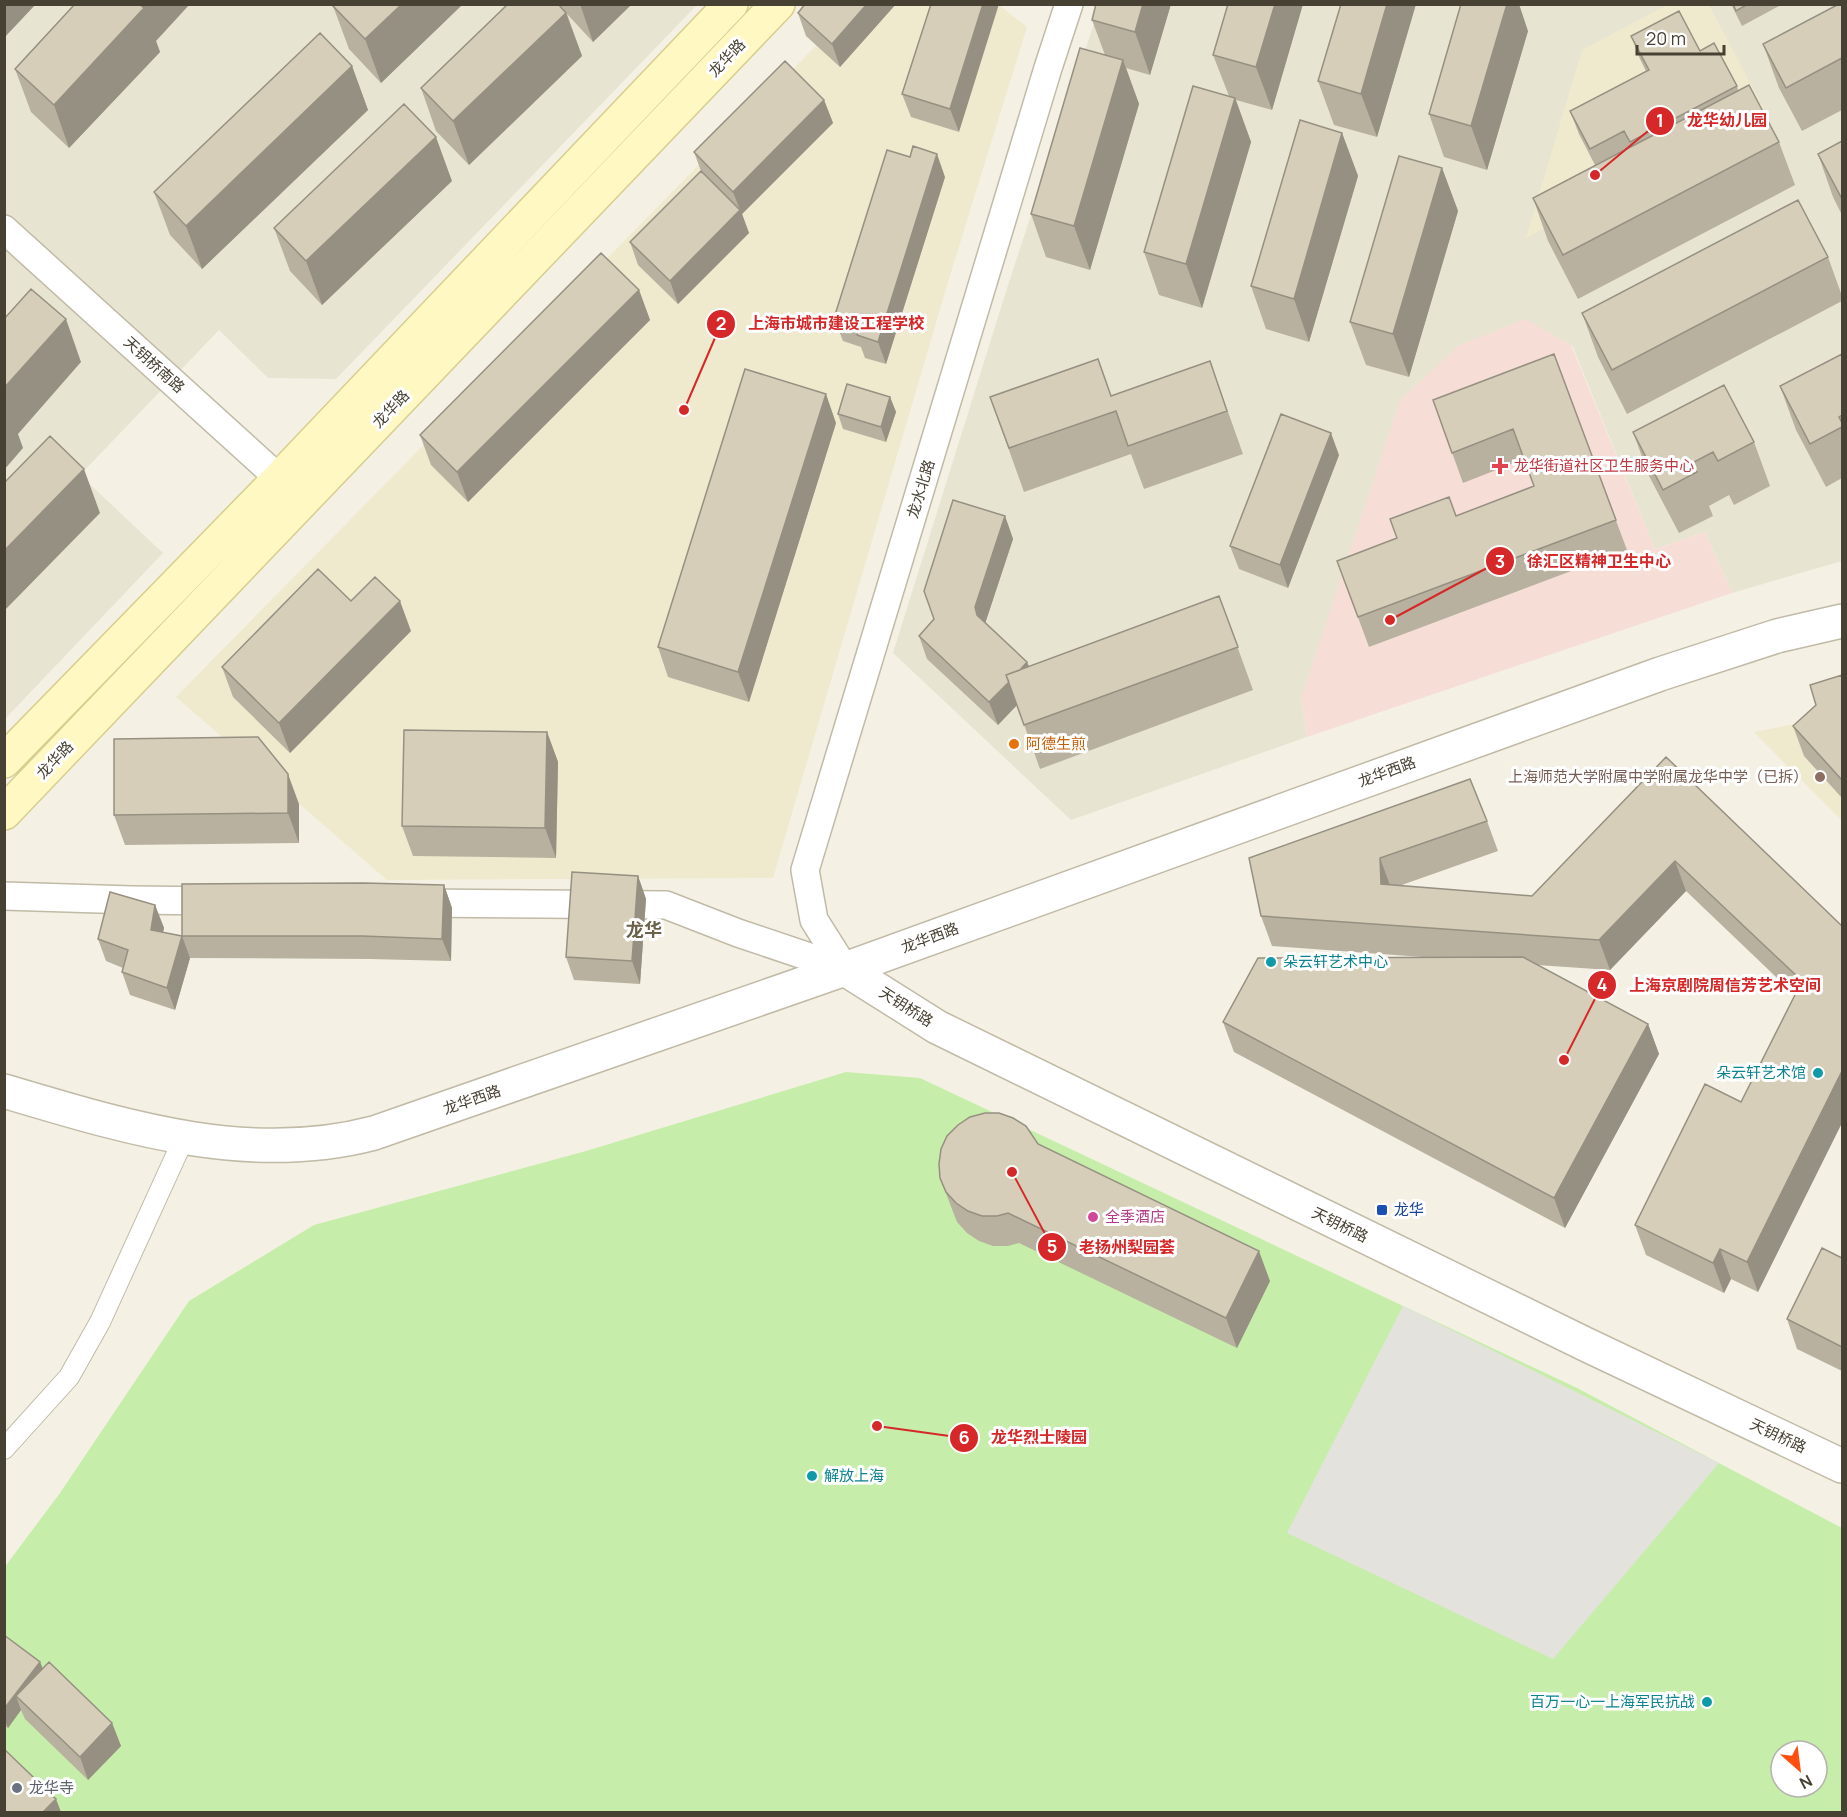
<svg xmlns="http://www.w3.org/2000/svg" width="1847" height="1817" font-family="Manrope,'Noto Sans SC',sans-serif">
<rect width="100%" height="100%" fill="#f4f1e4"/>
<path fill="#e8e4d2" d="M 5,5 L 697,5 L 336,379 L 268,378 L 219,330 L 80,475 L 163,553 L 5,719 Z
M 1100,5 L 1842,5 L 1842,561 L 1732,593 L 1705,532 L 1655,549 L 1572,345 L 1301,698 L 1307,737 L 1071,820 L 893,653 L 1009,282 Z"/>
<path fill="#efe9cd" d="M 856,5 L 999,5 L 1027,27 L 948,282 L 773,878 L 387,880 L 176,697 Z
M 1667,5 L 1709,5 L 1765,111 L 1526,238 L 1582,50 Z
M 1842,715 L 1842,821 L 1754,732 Z"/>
<path fill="#f6ded6" d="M 1525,319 L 1571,345 L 1655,549 L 1705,532 L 1732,593 L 1307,737 L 1301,698 L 1400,400 L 1458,346 Z"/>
<path fill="#c6eda9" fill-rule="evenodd" d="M 846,1072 L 920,1078 L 1577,1388 L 1842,1528 L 1842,1812 L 55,1812 L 5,1763 L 4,1568 L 60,1493 L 189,1301 L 314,1225 L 586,1151 ZM 1781,1751 L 1817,1751 L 1817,1787 L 1781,1787 Z"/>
<path fill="#e4e2dd" d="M 1403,1306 L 1719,1463 L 1553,1659 L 1287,1533 Z"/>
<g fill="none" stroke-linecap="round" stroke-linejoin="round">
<defs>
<path id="pedestrian" d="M 4,1449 L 69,1377 L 100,1322 L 184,1138"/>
<path id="minor" d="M 4,229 L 294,492
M 4,896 L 131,900 L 219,901
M 413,903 L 666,905 L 738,933 L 845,969
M 845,969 L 814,920 L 805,870 L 1048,68 L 1069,4"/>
<path id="tertiary" d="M 845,969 L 937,1027 L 1585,1344 L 1842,1466
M 4,1091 C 125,1127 249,1166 374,1133 L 845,969 L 1660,674 L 1777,636 L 1842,621"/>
<path id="secondary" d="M 4,761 L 279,479 L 731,4
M 4,813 L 778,4"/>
</defs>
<use href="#pedestrian" stroke="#c0baa6" stroke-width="22"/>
<use href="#minor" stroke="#c0baa6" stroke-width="30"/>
<use href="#tertiary" stroke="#c0baa6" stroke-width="36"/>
<use href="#secondary" stroke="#d8ce8f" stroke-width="36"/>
<use href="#pedestrian" stroke="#fff" stroke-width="20"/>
<use href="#minor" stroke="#fff" stroke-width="27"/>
<use href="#tertiary" stroke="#fff" stroke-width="33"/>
<use href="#secondary" stroke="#fff8c3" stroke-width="33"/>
</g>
<path fill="#b9b19f" d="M 334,4 L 463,4 L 381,83 L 349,49 L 333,6 Z
M 560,4 L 632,4 L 593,42 L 567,14 L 582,56 L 469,165 L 436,131 L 421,88 L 561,7 Z
M 805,4 L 896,4 L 840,67 L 806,36 L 798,13 Z
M 931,4 L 959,132 L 911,117 L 902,94 Z
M 1096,4 L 1171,4 L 1150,75 L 1126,68 L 1139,104 L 1090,270 L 1046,257 L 1031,214 L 1105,55 L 1092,20 Z
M 1228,4 L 1303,4 L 1272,110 L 1236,100 L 1251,142 L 1202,308 L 1159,295 L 1144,252 L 1229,96 L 1213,55 Z
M 1341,4 L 1416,4 L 1377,137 L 1334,125 L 1318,81 Z
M 1731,4 L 1783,4 L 1742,26 Z
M 1842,4 L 1842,110 L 1802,131 L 1779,88 L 1763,44 Z
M 1528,31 L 1487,170 L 1444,157 L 1429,114 Z
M 1631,36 L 1700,51 L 1737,86 L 1738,90 L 1779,142 L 1795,185 L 1578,299 L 1548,241 L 1533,198 L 1595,165 L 1579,134 L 1570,111 L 1646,71 L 1640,59 Z
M 156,41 L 160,52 L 69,148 L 31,112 L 15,69 Z
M 352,66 L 368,110 L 202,269 L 170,235 L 154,192 Z
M 824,100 L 833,123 L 742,214 L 749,233 L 678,304 L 638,265 L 630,242 L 701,171 L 694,152 Z
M 1342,133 L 1358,176 L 1309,342 L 1266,329 L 1251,286 Z
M 1842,141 L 1842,215 L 1833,197 L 1818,154 Z
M 1442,168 L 1458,211 L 1409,377 L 1366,365 L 1350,322 Z
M 945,177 L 886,364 L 865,358 L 861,347 L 843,341 L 834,318 Z
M 452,181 L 322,305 L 290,271 L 274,228 Z
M 1828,257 L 1842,296 L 1842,301 L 1627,414 L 1598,357 L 1582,313 Z
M 639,290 L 650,320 L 468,502 L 431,465 L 420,435 Z
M 1554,354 L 1627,550 L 1369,647 L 1337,561 L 1534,486 L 1524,459 L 1463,483 L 1433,400 Z
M 1842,354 L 1842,478 L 1826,487 L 1796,430 L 1780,386 Z
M 1210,361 L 1243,454 L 1144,489 L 1131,454 L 1024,492 L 990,397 L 1111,396 Z
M 890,397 L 896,412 L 886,442 L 843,429 L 838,414 Z
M 836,423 L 749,702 L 668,677 L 658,647 Z
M 1633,432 L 1754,442 L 1770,486 L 1734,505 L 1729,495 L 1709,506 L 1713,516 L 1679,533 L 1649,476 Z
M 1339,455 L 1288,588 L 1239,569 L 1230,546 Z
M 1005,516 L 1013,539 L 985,623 L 1027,662 L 1029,666 L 1219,596 L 1253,690 L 1040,769 L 1017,705 L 998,725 L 927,659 L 919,636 L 934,619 Z
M 351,601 L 411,631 L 290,753 L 233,697 L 222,667 Z
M 1842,675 L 1842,798 L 1804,756 L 1793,726 L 1816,705 Z
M 547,732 L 558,762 L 556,858 L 413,856 L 402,826 Z
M 1666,757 L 1842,926 L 1758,1292 L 1731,1279 L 1724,1293 L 1646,1255 L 1635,1225 L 1741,1102 L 1795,995 L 1686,891 L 1610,970 L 1537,965 L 1648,1024 L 1659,1054 L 1565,1228 L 1234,1052 L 1223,1022 L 1436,958 L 1272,946 L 1261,916 L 1249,858 L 1487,821 L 1498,851 L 1399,886 L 1532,896 Z
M 299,804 L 299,843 L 125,845 L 114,815 Z
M 638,876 L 646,899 L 640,984 L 574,980 L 566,957 Z
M 444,885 L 452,908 L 451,961 L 370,959 L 190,958 L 175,1010 L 130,995 L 122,972 L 123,968 L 106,961 L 98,939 L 155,905 L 164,928 L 163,932 L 182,936 Z
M 1038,1144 L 1270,1281 L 1237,1348 L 1019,1243 L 1008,1246 L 993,1246 L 979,1241 L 967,1233 L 957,1222 L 940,1178 Z
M 1842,1258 L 1842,1371 L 1797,1349 L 1787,1319 Z
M 4,1635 L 40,1662 L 43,1669 L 112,1723 L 121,1746 L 88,1780 L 25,1719 L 21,1710 L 8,1728 L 4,1725 Z"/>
<path fill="#969082" d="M 4,4 L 36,4 L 4,38 Z
M 138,4 L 190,4 L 156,41 L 160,52 L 69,148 L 54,105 Z
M 402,4 L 463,4 L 381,83 L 365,39 Z
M 580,4 L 632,4 L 593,42 Z
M 867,4 L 896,4 L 840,67 L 832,44 Z
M 983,4 L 999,4 L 959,132 L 950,109 Z
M 1143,4 L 1171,4 L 1150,75 L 1135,32 Z
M 1275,4 L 1303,4 L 1272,110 L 1256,67 Z
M 1387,4 L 1416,4 L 1377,137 L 1361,94 Z
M 1507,4 L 1519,4 L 1528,31 L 1487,170 L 1471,126 Z
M 566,13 L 582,56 L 469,165 L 453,121 Z
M 1123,60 L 1139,104 L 1090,270 L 1074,226 Z
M 352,66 L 368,110 L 202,269 L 186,226 Z
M 1235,98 L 1251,142 L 1202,308 L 1186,264 Z
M 824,100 L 833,123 L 742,214 L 749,233 L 678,304 L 670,281 L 740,210 L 733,192 Z
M 1342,133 L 1358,176 L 1309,342 L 1294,299 Z
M 436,137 L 452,181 L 322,305 L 306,261 Z
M 937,154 L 945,177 L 886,364 L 878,342 Z
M 1442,168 L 1458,211 L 1409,377 L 1393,334 Z
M 639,290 L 650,320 L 468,502 L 457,472 Z
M 66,319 L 81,362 L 18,434 L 23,448 L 4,470 L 4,388 Z
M 826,394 L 836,423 L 749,702 L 738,672 Z
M 890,397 L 896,412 L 886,442 L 881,427 Z
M 1331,433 L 1339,455 L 1288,588 L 1280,565 Z
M 84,469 L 100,513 L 4,611 L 4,551 Z
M 1005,516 L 1013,539 L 983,630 L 986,638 L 975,607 Z
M 400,601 L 411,631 L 290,753 L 279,723 Z
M 1027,662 L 1036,685 L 998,725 L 989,702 Z
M 547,732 L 558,762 L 556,858 L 545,828 Z
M 288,774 L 299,804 L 299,843 L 288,813 Z
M 1380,858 L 1391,888 L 1381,884 Z
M 1675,861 L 1686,891 L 1610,970 L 1599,940 Z
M 638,876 L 646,899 L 640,984 L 632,961 Z
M 444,885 L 452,908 L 451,961 L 442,939 Z
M 155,905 L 164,928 L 159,952 L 151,930 Z
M 182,936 L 190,958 L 175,1010 L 167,988 Z
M 1648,1024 L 1659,1054 L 1565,1228 L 1554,1198 Z
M 1842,1071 L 1842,1123 L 1758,1292 L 1747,1262 Z
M 1720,1249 L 1731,1279 L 1724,1293 L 1713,1263 Z
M 1259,1251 L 1270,1281 L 1237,1348 L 1226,1318 Z
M 40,1662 L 46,1677 L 16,1696 L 21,1710 L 8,1728 L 4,1718 L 4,1709 Z
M 112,1723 L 121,1746 L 88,1780 L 80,1757 Z
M 56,1799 L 61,1812 L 43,1812 Z"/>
<path fill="#d7ceb9" stroke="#969082" stroke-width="1.5" d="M 75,4 L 139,4 L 144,8 L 54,105 L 15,69 Z
M 334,4 L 402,4 L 365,39 L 333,6 Z
M 508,4 L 558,4 L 566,13 L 453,121 L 421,88 Z
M 805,4 L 867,4 L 832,44 L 798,13 Z
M 931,4 L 983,4 L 950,109 L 902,94 Z
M 1096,4 L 1143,4 L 1135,32 L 1092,20 Z
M 1228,4 L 1275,4 L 1256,67 L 1213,55 Z
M 1341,4 L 1387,4 L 1361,94 L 1318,81 Z
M 1461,4 L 1507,4 L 1471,126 L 1429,114 Z
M 1733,4 L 1748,4 L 1736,11 Z
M 1839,4 L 1842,4 L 1842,58 L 1786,88 L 1763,44 Z
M 1679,11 L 1700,51 L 1714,43 L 1737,86 L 1630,142 L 1624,131 L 1590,149 L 1570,111 L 1649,70 L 1631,36 Z
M 320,33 L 352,66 L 186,226 L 154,192 Z
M 1080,48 L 1123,60 L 1074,226 L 1031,214 Z
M 785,61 L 824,100 L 733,192 L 694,152 Z
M 1749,85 L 1779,142 L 1563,255 L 1533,198 Z
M 1193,86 L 1235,98 L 1186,264 L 1144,252 Z
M 404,104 L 436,137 L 306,261 L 274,228 Z
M 1300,120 L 1342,133 L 1294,299 L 1251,286 Z
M 1842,141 L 1842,196 L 1841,197 L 1818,154 Z
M 913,146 L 937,154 L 878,342 L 857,335 L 860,326 L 834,318 L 887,150 L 910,157 Z
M 1399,156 L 1442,168 L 1393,334 L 1350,322 Z
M 701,171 L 740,210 L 670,281 L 630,242 Z
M 1798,200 L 1828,257 L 1612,370 L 1582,313 Z
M 601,253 L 639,290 L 457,472 L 420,435 Z
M 31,289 L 66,319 L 4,388 L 4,319 Z
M 1554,354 L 1616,520 L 1358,617 L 1337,561 L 1397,538 L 1390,519 L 1449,497 L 1456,516 L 1534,486 L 1513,429 L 1452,453 L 1433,400 Z
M 1842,354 L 1842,415 L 1839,417 L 1842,423 L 1842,427 L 1810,444 L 1780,386 Z
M 1098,359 L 1111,396 L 1210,361 L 1227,411 L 1128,446 L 1116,411 L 1009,448 L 990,397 Z
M 745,369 L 826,394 L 738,672 L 658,647 Z
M 847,384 L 890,397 L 881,427 L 838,414 Z
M 1724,385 L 1754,442 L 1718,461 L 1713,452 L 1692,463 L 1697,472 L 1663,490 L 1633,432 Z
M 1281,414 L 1331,433 L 1280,565 L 1230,546 Z
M 50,436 L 84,469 L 4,551 L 4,483 Z
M 953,500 L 1005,516 L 975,607 L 977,615 L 1027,662 L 1020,670 L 1006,675 L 1009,682 L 989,702 L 919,636 L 934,619 L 924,591 Z
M 318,569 L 351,601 L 375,577 L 400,601 L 279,723 L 222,667 Z
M 1219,596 L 1238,647 L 1024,725 L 1006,675 Z
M 1842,675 L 1842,780 L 1793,726 L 1816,705 L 1810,685 Z
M 404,730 L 547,732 L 545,828 L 402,826 Z
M 258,737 L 288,774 L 288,813 L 114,815 L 114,739 Z
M 1666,757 L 1842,926 L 1842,1071 L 1747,1262 L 1720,1249 L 1713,1263 L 1635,1225 L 1705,1084 L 1741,1102 L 1802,981 L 1675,861 L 1599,940 L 1261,916 L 1249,858 L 1470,779 L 1487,821 L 1380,858 L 1381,884 L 1532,896 Z
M 572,872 L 638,876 L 632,961 L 566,957 Z
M 364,883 L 444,885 L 442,939 L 362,936 L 182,936 L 167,988 L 122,972 L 128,950 L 98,939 L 110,892 L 155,905 L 151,930 L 182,936 L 182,884 Z
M 1523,957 L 1648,1024 L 1554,1198 L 1223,1022 L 1258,958 Z
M 985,1113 L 999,1113 L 1013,1118 L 1026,1126 L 1038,1144 L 1259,1251 L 1226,1318 L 1008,1213 L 997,1216 L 982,1216 L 968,1211 L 956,1203 L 946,1192 L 940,1178 L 939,1164 L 941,1149 L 947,1136 L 958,1125 L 970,1117 Z
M 1822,1248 L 1842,1258 L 1842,1347 L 1787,1319 Z
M 4,1635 L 40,1662 L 4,1709 Z
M 49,1662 L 112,1723 L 80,1757 L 16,1696 Z
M 4,1749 L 56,1799 L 43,1812 L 4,1812 Z"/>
<path fill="#e0444e" stroke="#fff" stroke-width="2" d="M1497 457h6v6h6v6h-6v6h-6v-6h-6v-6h6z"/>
<circle fill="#e8710a" stroke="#fff" stroke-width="2" cx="1014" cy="744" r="6"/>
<circle fill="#8d6e63" stroke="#fff" stroke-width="2" cx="1820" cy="777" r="6"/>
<g fill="#0f9aa8" stroke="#fff" stroke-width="2">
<circle cx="1271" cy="962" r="6"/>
<circle cx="1818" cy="1073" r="6"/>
<circle cx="812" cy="1476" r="6"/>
<circle cx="1707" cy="1702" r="6"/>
</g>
<rect fill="#1a4fb4" stroke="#fff" stroke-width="2" x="1376" y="1204" width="12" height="12" rx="3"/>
<circle fill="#d1479c" stroke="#fff" stroke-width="2" cx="1093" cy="1217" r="6"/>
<circle fill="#6b7280" stroke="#fff" stroke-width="2" cx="17" cy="1788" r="6"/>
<g text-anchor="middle" stroke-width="6" stroke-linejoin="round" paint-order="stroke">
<g font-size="15" fill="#474133" stroke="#fff">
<text transform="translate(727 58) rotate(-46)" y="5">龙华路</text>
<text transform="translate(154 365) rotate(42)" y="5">天钥桥南路</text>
<text transform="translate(391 409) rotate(-46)" y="5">龙华路</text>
<text transform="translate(921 489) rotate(-73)" y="5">龙水北路</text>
<text transform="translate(55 760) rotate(-46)" y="5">龙华路</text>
<text transform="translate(1387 772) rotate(-20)" y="5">龙华西路</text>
<text transform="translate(930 938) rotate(-20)" y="5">龙华西路</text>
<text transform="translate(906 1007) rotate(32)" y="5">天钥桥路</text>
<text transform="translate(472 1100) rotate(-19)" y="5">龙华西路</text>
<text transform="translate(1340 1225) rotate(26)" y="5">天钥桥路</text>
<text transform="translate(1778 1436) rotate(25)" y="5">天钥桥路</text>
</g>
<g font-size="15" fill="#be3a42" stroke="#fff" text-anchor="start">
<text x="1514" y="471">龙华街道社区卫生服务中心</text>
</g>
<g font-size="15" fill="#c56008" stroke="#fff" text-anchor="start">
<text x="1026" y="749">阿德生煎</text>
</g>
<g font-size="15" fill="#785e54" stroke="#fff" text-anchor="end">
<text x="1808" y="782">上海师范大学附属中学附属龙华中学（已拆）</text>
</g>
<g font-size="15" fill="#0d838f" stroke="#fff" text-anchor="start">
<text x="1283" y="967">朵云轩艺术中心</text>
<text x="1806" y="1078" text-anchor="end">朵云轩艺术馆</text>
<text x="824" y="1481">解放上海</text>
<text x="1695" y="1707" text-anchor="end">百万一心一上海军民抗战</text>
</g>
<g font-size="15" fill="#164399" stroke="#fff" text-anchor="start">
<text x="1394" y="1215">龙华</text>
</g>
<g font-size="15" fill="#b23c85" stroke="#fff" text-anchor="start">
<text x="1105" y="1222">全季酒店</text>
</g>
<g font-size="15" fill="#5b616d" stroke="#fff" text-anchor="start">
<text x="29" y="1793">龙华寺</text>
</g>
<g font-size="18" font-weight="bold" fill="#6b614a" stroke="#fff">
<text x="644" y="936">龙华</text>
</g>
</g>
<path fill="none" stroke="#d62828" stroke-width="2" d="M1595 175L1660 121M684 410L721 324M1390 620L1500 561M1564 1060L1602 985M1012 1172L1052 1247M877 1426L964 1438"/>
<g fill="#d62828" stroke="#fff" stroke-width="2">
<circle cx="1595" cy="175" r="6"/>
<circle cx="684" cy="410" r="6"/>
<circle cx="1390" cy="620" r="6"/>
<circle cx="1564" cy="1060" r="6"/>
<circle cx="1012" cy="1172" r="6"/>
<circle cx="877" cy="1426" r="6"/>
<circle cx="1660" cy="121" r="15"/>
<circle cx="721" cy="324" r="15"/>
<circle cx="1500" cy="561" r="15"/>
<circle cx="1602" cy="985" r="15"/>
<circle cx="1052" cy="1247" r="15"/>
<circle cx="964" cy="1438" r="15"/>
</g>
<g font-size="18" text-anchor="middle" font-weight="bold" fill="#fff">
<text x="1660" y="127">1</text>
<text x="721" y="330">2</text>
<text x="1500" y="568">3</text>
<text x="1602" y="991">4</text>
<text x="1052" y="1253">5</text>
<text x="964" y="1444">6</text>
</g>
<g font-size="16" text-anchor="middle" font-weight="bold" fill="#d62828" stroke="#fff" stroke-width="6" stroke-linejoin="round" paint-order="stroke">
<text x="1727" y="126">龙华幼儿园</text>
<text x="836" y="329">上海市城市建设工程学校</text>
<text x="1599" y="567">徐汇区精神卫生中心</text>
<text x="1725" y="991">上海京剧院周信芳艺术空间</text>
<text x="1127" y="1253">老扬州梨园荟</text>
<text x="1039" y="1443">龙华烈士陵园</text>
</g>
<rect width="1847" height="1817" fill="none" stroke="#474133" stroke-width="12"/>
<g transform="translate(1799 1769) rotate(152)"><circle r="28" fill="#ffffff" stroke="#b5b3ad" stroke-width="1.5"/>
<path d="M0-4.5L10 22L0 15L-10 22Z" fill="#ff5010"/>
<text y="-9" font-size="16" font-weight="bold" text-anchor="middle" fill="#474133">N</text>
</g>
<path d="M1637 45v9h87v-9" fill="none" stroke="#474133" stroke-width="3"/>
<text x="1646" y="45" font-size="18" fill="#474133" stroke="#ffffff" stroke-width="4.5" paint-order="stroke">20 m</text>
</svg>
